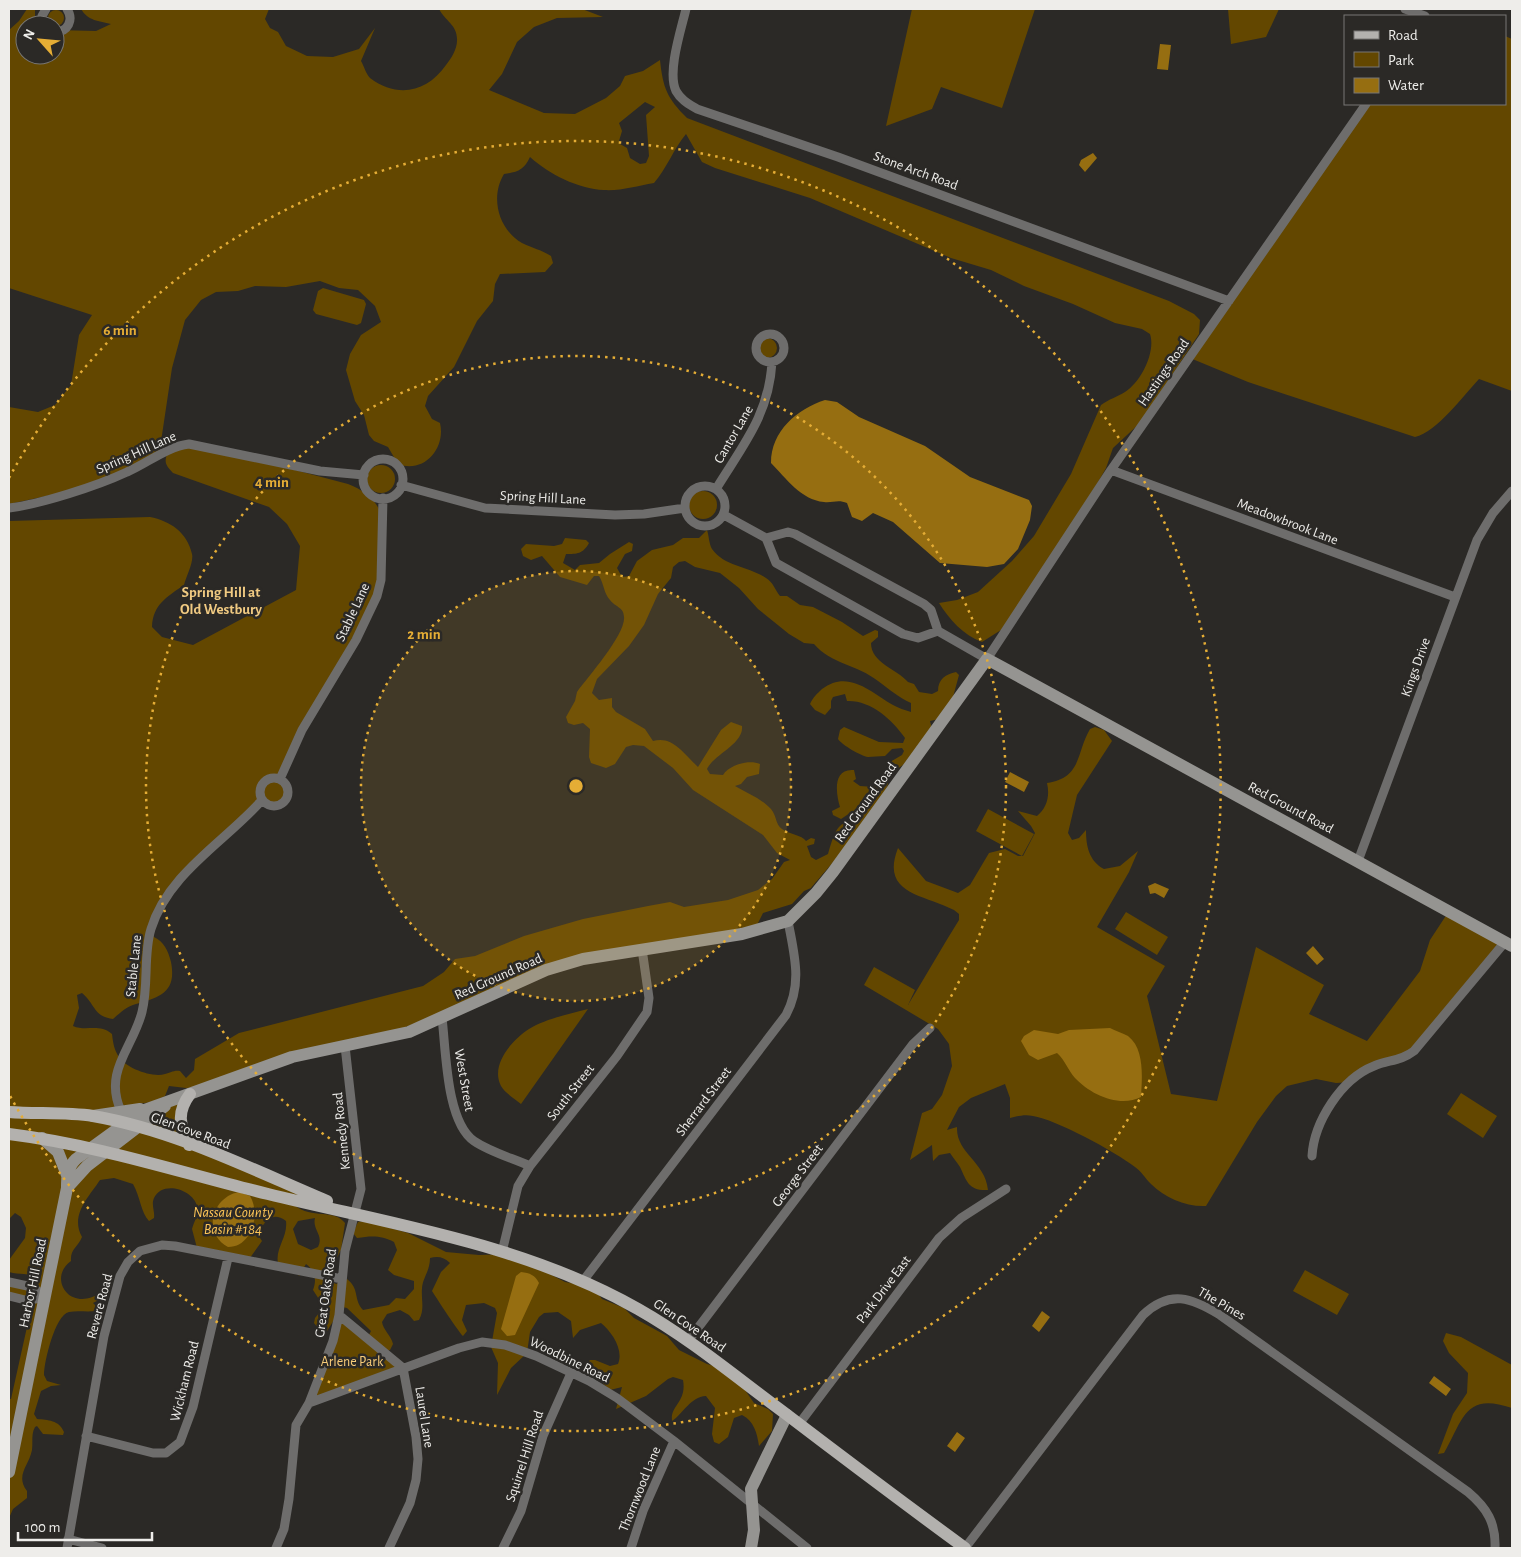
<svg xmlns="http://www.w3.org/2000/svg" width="1521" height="1557" font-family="'Alegreya Sans',sans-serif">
<rect width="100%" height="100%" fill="#2b2926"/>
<path fill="#634700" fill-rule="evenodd" d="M 27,9 L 35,9 L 35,21 L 38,25 L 25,25 L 25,55 L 55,55 L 55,30 L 96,31 L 111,24 C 99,21 88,21 81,9 L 269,9 L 265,19 L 270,28 L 278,32 L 286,46 L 307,56 L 333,57 L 359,49 L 375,28 L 361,61 C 364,66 366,74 370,78 C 398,99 427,92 446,65 C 451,59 457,49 457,41 C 458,25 445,21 439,9 L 582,9 L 603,17 L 557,18 L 534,27 L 517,42 L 502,74 L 489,90 L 544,113 L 575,114 L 606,98 L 620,86 L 625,76 L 643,71 L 660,60 C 663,88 667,98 687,118 L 1169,301 L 1194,314 L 1200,320 L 1199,334 L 1140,423 L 1113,448 L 1106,468 L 1097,484 L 1013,615 L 1001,630 L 982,642 C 963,635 949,619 939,603 L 957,600 L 978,592 L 1012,561 L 1034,536 L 1071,474 L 1101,405 C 1109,399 1117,397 1125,392 C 1141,382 1156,352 1150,334 L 1142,329 L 1115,323 L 1073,304 L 1024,286 L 991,270 L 951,258 L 810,198 L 715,168 L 702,162 L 686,134 C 673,150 667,168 654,183 C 637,186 621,191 604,190 C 578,189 549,174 530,157 C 524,170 518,172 504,174 C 490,197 498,229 522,243 C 532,248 542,250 551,256 L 553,263 L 545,272 L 500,274 L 495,284 L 493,301 L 477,321 L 454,367 L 428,396 L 425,406 L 432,419 L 440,423 C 446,448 424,474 398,464 L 388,447 L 374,441 L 369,435 L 364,415 L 355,401 L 346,370 L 350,354 L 361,335 L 381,322 L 375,306 L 358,290 L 339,288 L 320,281 L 286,287 L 255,286 L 238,291 L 216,292 L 201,300 L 185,320 L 172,368 L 159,455 L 84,488 L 9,504 L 9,407 L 38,412 L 55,405 L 71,385 L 79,335 L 92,315 L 9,288 L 9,30 L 19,21 ZM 645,102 L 655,107 L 646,115 L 649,156 L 646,163 L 640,164 L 630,158 L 627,148 L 620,144 L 619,141 L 622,131 L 619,123 Z
M 912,9 L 1035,9 L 1002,108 L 941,87 L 932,109 L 886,126 Z
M 1228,9 L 1279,9 L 1266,37 L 1231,44 Z
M48 18a8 8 0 1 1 16 0a8 8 0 1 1-16 0Z
M 1505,36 L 1512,39 L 1512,391 L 1479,379 C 1463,396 1437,432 1415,437 L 1248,382 L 1190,358 L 1366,104 L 1505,104 Z
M 323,288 L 364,300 L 366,304 L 361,323 L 357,325 L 316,314 L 313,310 L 318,291 Z
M757 348a10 10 0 1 1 20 0a10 10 0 1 1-20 0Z
M 207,447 L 348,484 C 361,489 373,497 379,509 L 379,588 L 277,778 C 265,778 258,786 261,798 L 190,868 L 151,929 L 154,937 C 164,942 168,950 171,962 C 177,993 159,997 136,1004 C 127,1006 120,1013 113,1019 C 93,1016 96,1005 82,993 L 77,995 L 79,1008 L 73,1026 C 86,1032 99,1023 112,1034 C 113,1042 114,1050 119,1057 C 126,1068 152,1078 165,1074 C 171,1073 173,1070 180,1071 L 186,1078 L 194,1070 L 195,1059 L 239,1033 L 423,986 L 444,972 L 455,959 L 475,956 L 524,936 L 583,919 L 648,906 L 670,902 L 684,907 L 728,900 L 758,890 L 772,879 L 784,862 L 790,860 L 777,853 L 763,835 L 693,790 L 673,768 L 644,746 L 633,745 L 626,747 L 615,764 L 606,768 L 591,763 L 589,757 L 590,729 L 583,723 L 574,725 L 568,723 L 566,717 L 575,701 L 577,692 C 588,677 626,634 624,617 C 624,607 615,607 610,600 C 604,594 604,584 599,576 L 594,576 L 587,585 L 560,577 L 542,556 L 531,560 L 523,556 L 521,549 L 526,544 L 554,546 L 562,544 L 565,538 L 586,540 L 589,543 C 583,554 577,554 566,554 L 563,563 L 575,570 L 580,565 L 599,563 L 610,554 L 629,542 L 633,544 L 632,551 L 625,554 L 617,568 L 622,577 L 629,576 L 637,561 L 652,550 L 673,545 L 683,538 L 699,538 L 707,530 C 709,536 709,544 712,549 C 725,567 748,566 766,578 C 773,582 775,590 780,596 L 787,596 L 800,605 L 813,607 L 842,622 L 863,636 L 875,630 L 878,631 L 878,637 L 871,643 C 871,663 897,669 908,682 L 914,684 L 919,692 L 932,694 L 938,691 C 938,679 946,674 956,672 L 959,675 L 953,697 L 939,719 L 930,721 L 932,729 L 903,765 L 897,769 L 892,767 L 890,762 L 902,755 L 904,751 L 902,748 L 892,749 L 885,756 C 879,756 873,757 868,757 C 861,756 842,745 838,739 L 840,730 L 844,727 L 879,742 L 903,743 L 905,738 C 892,719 870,700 847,701 L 845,694 L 833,697 L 831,701 L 831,708 L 825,715 L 815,710 L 810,704 C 813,697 817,694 822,689 C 848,669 871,692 893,705 C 898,708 905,710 911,712 L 911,703 C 898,697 889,689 878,681 C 858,665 831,664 814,644 L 804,643 L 789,634 L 758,609 L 739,588 L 720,573 L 695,567 L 685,561 L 679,562 L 673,567 L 671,578 L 658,594 L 644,625 L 629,646 L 597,679 L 592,693 L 599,700 L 612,698 L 612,707 L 616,712 L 645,729 L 653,741 C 673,735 685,755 698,767 L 721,730 L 731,722 L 742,726 C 744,744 714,754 707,769 L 710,774 L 723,775 C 729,765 749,759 760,764 L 759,774 L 747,777 L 741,784 L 735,786 C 747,793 762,799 771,809 C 777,816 775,824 782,829 C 789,834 802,835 806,841 L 811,838 L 815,839 L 814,844 L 807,846 L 811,857 L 816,860 L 828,854 C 830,847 834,832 839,827 C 844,821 851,823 850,813 L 841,819 L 833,815 L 832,811 L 840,807 C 836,794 832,768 854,770 L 856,779 L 853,781 L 860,786 L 874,787 L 876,782 L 882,781 L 885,777 L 888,780 C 892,797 822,875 811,888 L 804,891 L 792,904 L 763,913 L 756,927 L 596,952 L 393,1032 L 205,1087 L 186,1088 L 169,1086 L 165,1096 L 152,1102 L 116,1107 L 184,1102 L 189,1145 L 354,1212 L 294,1205 C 313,1220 333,1208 345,1223 L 341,1250 L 326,1279 L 336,1284 L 347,1279 C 360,1289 353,1299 363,1310 L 389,1305 L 396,1298 L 405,1299 L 414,1289 L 414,1281 L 394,1275 L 388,1270 L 397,1250 L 394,1242 C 381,1235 371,1236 357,1238 L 353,1233 L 358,1222 L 365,1221 L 408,1233 L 446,1252 L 479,1255 L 511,1254 L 565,1282 L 587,1286 L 596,1291 L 602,1299 L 624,1308 L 634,1318 L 667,1336 L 679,1350 L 707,1364 L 718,1367 L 745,1390 L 754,1403 L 768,1409 L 773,1414 L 772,1431 L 759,1446 C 757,1433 754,1421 742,1415 L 734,1418 L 728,1437 L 719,1444 L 714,1442 L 712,1434 L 715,1408 L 706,1396 C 690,1397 684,1413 672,1421 C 670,1405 687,1402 683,1380 L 673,1377 L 668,1379 L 646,1396 L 616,1409 L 622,1387 L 610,1390 L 590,1371 L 588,1363 L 590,1360 L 595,1360 L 610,1366 L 618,1364 C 624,1350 612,1332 601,1323 L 580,1330 L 573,1338 L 571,1321 L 558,1312 L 544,1313 L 539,1317 L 530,1332 L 527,1353 L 511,1368 L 497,1395 L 498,1363 L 491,1347 L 497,1313 L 495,1308 L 484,1303 L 466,1305 L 462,1320 L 467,1331 L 463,1336 C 460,1334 435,1296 432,1291 L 441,1272 L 450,1263 C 444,1257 438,1256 430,1258 C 430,1271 423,1277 422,1288 C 421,1300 425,1309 419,1320 L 414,1321 L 409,1315 L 400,1310 L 387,1314 L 382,1322 C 383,1330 391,1335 393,1344 L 390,1350 L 384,1352 L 403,1368 L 309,1403 L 339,1315 L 369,1335 L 371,1331 L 347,1308 L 342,1307 L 327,1331 L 318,1328 L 314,1323 L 315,1318 L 324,1307 L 313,1290 C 317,1280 315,1271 306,1264 L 299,1276 L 294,1266 L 278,1263 C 275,1248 288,1237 286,1221 C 272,1210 263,1222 258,1235 L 262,1241 L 247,1262 L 197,1248 L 192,1229 C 194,1221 199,1215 197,1206 C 193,1189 162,1180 154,1198 C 151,1205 155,1211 154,1218 L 149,1221 C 141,1213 140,1196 133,1184 L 114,1178 L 100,1180 C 88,1198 70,1215 82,1237 C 78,1247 70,1249 71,1261 C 47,1278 70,1314 102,1292 L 108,1295 L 93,1303 L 100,1310 C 90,1313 79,1310 69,1312 C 55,1315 44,1362 44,1375 L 47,1381 L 61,1385 L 51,1386 L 41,1391 L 34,1414 L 37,1419 C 48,1420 59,1420 64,1432 L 63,1435 L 43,1434 L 37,1426 L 35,1427 C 31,1434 33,1442 32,1450 C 29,1466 15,1475 27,1491 L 27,1498 L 13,1509 L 9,1518 L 9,1399 L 11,1399 L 33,1300 L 9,1296 L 9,1282 L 35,1289 L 38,1279 C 28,1272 20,1275 9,1272 L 9,1260 L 25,1238 L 26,1228 L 21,1217 L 15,1213 L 9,1219 L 9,521 L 150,517 C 170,521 187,532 192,554 C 194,562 186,577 184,585 C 167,597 153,604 152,627 L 162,637 L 193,645 L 296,590 L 300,546 L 287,524 L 269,507 L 173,473 C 164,464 164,461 169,449 ZM 315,1218 C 312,1230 324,1235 318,1247 L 311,1250 L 298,1244 L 293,1229 L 298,1221 Z
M367 479a14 14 0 1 1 28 0a14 14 0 1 1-28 0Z
M689 505a14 14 0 1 1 28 0a14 14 0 1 1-28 0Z
M 1095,727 L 1104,730 L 1112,741 L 1077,795 L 1068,833 L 1072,840 L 1079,838 L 1086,830 C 1086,846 1089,861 1104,869 L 1120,866 L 1138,851 L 1129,872 L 1097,927 L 1165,966 L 1147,996 L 1171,1094 L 1217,1101 L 1256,947 L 1324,985 L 1309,1014 L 1367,1041 L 1420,971 L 1430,940 L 1449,911 L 1505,942 L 1419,1045 L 1351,1082 L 1336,1083 L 1316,1079 L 1287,1086 L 1276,1096 L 1257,1122 L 1206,1206 C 1186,1207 1165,1198 1151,1184 C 1145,1178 1141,1171 1135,1167 C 1116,1152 1055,1119 1033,1116 C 1025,1114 1018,1116 1010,1118 L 1010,1098 L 1005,1084 L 971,1098 L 959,1107 L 947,1130 L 957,1127 C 956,1154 985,1161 988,1190 C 969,1191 967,1182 960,1167 C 957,1162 953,1158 950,1153 L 939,1155 L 933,1161 L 932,1145 L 910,1160 L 922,1113 L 932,1109 L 942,1095 L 952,1066 L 949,1044 L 938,1029 L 864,985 L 874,967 L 915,990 L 908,1005 C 925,977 942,947 959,920 L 959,914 L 954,910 C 923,894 880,894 898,848 L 926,881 L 958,893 L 970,885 L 989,853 L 1005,849 L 1018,856 L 1023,856 L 1035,833 L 1031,826 L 1018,811 L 1037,816 C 1047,808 1050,796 1047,783 C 1082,778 1076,753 1090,729 Z
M262 791a12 12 0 1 1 24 0a12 12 0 1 1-24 0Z
M 988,809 L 1034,834 L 1022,856 L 976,831 Z
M 1126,912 L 1168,937 L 1157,955 L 1115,929 Z
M 588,1009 L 521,1104 C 515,1099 505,1093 501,1086 C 490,1065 512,1040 529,1029 C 545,1019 569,1014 588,1009 Z
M 1461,1093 L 1497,1116 L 1483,1138 L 1447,1114 Z
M 1305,1270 L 1349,1294 L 1337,1315 L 1293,1291 Z
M 1446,1333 L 1461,1337 L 1512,1365 L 1512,1408 C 1465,1392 1464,1418 1444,1453 L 1438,1454 L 1453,1414 L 1467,1393 L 1468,1373 L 1449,1353 L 1443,1341 Z"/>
<path fill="#966e11" d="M 1160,44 L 1171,45 L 1168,70 L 1157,69 Z
M 1093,153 L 1097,158 L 1085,172 L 1079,165 L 1081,160 Z
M 825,400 L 837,402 L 859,417 L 925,446 L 970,477 L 1029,500 L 1032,506 L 1030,520 L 1018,549 L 1004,564 L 987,567 L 940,563 L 893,522 L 873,513 L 862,521 L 852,517 L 847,503 C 838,499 833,503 824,502 C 801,500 786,478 771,463 C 771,431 797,409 825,400 Z
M 1010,772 L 1029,782 L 1024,792 L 1005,782 Z
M 1155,883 L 1169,889 L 1164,898 L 1155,893 L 1150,894 L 1148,886 Z
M 1313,946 L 1324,959 L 1317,965 L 1306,953 Z
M 1110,1028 C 1115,1031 1123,1033 1128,1036 C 1145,1049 1142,1078 1141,1097 C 1120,1108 1091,1095 1075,1078 C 1068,1070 1065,1060 1057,1053 L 1038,1060 L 1029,1055 L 1021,1041 L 1024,1036 L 1034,1030 L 1058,1034 L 1069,1030 Z
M 239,1192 L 250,1196 C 261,1214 252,1247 228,1247 C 202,1233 212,1197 239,1192 Z
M 521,1272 C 530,1273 535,1275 539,1283 L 515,1335 L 507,1336 L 501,1329 L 516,1276 Z
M 1042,1311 L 1050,1317 L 1039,1332 L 1032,1326 Z
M 1434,1376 L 1451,1389 L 1446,1396 L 1429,1383 Z
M 957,1432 L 965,1438 L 955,1452 L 947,1446 Z"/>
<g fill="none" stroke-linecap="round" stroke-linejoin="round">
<path stroke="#6e6d6c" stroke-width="9" d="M 686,9 C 681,30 667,72 676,91 C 681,100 689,104 697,109 L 838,157 L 1229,301
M 1405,9 L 1425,16
M 44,25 L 42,16 L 46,9
M 55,32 C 68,32 74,20 67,9
M756 348a14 14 0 1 1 28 0a14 14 0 1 1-28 0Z
M363 479a20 20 0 1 1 40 0a20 20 0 1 1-40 0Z
M 1111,470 L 1455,597
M 401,485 L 485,508 L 615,515 L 644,514 L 685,508
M685 506a20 20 0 1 1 40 0a20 20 0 1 1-40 0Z
M 716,489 C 743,445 769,415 772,362
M 9,508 C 41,504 97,486 127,472 C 148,463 166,447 189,444 L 320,471 L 364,475
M 724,515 L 766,538 L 776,563 L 903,634 L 918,638 L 938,631
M 766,538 L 788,532 L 795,534 L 924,604 L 931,610 L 938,631 L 987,659 L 1111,470 L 1366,104
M260 792a14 14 0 1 1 28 0a14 14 0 1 1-28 0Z
M 280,779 L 302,730 L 356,640 L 377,596 L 381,580 L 383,498
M 1358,861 L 1477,540 L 1493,513 L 1512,491
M 442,1018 C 446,1049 446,1122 474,1141 C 490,1152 512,1158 530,1166
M 121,1111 C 103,1071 133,1048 142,1012 C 149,984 143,955 151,929 C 168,873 226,841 262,800
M 1312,1156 C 1314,1122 1341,1079 1374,1066 C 1388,1060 1401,1061 1414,1051 L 1505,942
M 502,1252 L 518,1186 L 530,1166 L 617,1056 L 647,1012 L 649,998 L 642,949
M 583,1281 L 786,1015 C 803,983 794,954 788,921
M 9,1282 L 32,1287 L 45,1296
M 9,1296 L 29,1301 L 45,1296
M 339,1315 L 403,1368 L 416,1437 L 418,1459 L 416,1480 L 410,1503 L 389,1548
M 688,1341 L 913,1044 L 930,1028
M 309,1403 L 459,1348 L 482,1342 L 505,1345 L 536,1356 L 589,1381 L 617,1398 L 674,1441 L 807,1548
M 799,1424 L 939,1238 L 961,1218 L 1006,1189
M 86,1436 L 153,1453 L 166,1453 L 180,1442 L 193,1407 L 228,1258
M 68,1539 L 102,1548
M 67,1548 L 104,1336 L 120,1276 L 128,1262 L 140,1251 L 162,1245 L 175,1246 L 342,1279
M 276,1548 L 284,1529 L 289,1499 L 296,1425 L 309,1403 L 333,1341 L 339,1315 L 345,1251 L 361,1189 L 345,1046
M 503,1548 L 521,1511 L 543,1436 L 571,1373
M 631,1548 L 643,1511 L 674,1441
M 965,1548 L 1143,1315 C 1170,1289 1192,1298 1220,1315 L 1468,1492 C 1487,1508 1496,1523 1495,1548"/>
<path stroke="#959491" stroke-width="12" d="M 93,1116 L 140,1109
M 42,1138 L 58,1152 L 67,1175
M 67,1188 L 87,1166 L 165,1106
M 9,1472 L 67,1188 C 67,1176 67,1168 76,1159 L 142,1111 L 292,1057 L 409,1032 L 546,970 L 583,959 L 742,934 L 788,921 L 816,893 L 833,872 L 987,659 L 1512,946
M 751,1548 L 754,1530 L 751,1489 L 787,1415"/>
<path stroke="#b3b1ae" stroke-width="12" d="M 9,1112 C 36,1114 66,1112 93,1116 C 174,1130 251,1169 327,1201
M 9,1134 C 98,1145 182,1173 268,1194 C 394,1225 524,1244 638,1309 C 691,1339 737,1378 786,1414 C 845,1459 905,1504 965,1548
M 189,1145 C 180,1125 176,1113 190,1094"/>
</g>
<circle cx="576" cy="786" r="215" fill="#e5ad35" fill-opacity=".12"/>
<g fill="none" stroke="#e5ad35" stroke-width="2.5" stroke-dasharray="2.5 5">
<circle cx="576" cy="786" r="215"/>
<circle cx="576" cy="786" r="430"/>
<path d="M9 478A645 645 0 1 1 9 1094"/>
</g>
<g text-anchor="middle" stroke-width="5" stroke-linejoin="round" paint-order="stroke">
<g font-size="14" fill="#eeedea" stroke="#2b2926">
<text transform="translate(916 170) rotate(20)" y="5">Stone Arch Road</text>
<text transform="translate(1163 372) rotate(-55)" y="5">Hastings Road</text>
<text transform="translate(733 434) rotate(-60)" y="5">Cantor Lane</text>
<text transform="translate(136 452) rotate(-24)" y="5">Spring Hill Lane</text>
<text transform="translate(543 497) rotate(3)" y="5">Spring Hill Lane</text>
<text transform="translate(1288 521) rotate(21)" y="5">Meadowbrook Lane</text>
<text transform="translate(352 612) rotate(-65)" y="5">Stable Lane</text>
<text transform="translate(1415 667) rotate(-70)" y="5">Kings Drive</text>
<text transform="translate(865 802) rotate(-54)" y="5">Red Ground Road</text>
<text transform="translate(1291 807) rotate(28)" y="5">Red Ground Road</text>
<text transform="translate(133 966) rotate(-84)" y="5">Stable Lane</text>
<text transform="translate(498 976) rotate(-24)" y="5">Red Ground Road</text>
<text transform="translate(465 1080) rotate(80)" y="5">West Street</text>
<text transform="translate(570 1092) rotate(-52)" y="5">South Street</text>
<text transform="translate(703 1101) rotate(-53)" y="5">Sherrard Street</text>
<text transform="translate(191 1130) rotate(20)" y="5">Glen Cove Road</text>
<text transform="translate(341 1131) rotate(-96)" y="5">Kennedy Road</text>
<text transform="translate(797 1175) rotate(-53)" y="5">George Street</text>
<text transform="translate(32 1283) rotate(-78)" y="5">Harbor Hill Road</text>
<text transform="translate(883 1289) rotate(-53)" y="5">Park Drive East</text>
<text transform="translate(325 1293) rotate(-82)" y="5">Great Oaks Road</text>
<text transform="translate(1222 1303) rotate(30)" y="5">The Pines</text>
<text transform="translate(99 1306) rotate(-75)" y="5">Revere Road</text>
<text transform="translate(690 1325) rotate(34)" y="5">Glen Cove Road</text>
<text transform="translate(570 1359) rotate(26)" y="5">Woodbine Road</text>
<text transform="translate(184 1381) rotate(-76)" y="5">Wickham Road</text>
<text transform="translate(425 1417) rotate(81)" y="5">Laurel Lane</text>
<text transform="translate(524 1456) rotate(-72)" y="5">Squirrel Hill Road</text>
<text transform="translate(639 1489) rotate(-68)" y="5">Thornwood Lane</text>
</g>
<g font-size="14" fill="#f8cc79" stroke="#2b2926">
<text x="352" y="1366">Arlene Park</text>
</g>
<g font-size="15" font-weight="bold" fill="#f0ca82" stroke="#2b2926">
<text x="221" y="597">Spring Hill at<tspan x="221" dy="17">Old Westbury</tspan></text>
</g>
<g font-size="15" font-style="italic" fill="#fec657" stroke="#2b2926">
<text x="233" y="1217">Nassau County<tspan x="233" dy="17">Basin #184</tspan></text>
</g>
</g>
<circle cx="576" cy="786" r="8" fill="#e5ad35" stroke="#2b2926" stroke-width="2.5"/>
<g font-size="15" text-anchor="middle" font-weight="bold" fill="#e5ad35" stroke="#2b2926" stroke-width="5" stroke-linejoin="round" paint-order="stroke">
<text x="120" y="335">6 min</text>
<text x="272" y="487">4 min</text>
<text x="424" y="639">2 min</text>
</g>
<rect width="1521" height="1557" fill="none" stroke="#eeedea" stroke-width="20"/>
<rect x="1344" y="15" width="162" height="90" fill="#2b2926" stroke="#797774"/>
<rect x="1354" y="31" width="25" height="8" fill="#b3b1ae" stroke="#797774"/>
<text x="1388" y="40" font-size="15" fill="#eeedea">Road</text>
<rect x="1354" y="52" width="25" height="15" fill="#634700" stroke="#797774"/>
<text x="1388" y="65" font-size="15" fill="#eeedea">Park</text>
<rect x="1354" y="78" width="25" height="15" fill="#966e11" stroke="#797774"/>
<text x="1388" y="90" font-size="15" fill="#eeedea">Water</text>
<g transform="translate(40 40) rotate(297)"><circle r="24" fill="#2b2926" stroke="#797774"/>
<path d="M0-4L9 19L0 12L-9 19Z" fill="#e5ad35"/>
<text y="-8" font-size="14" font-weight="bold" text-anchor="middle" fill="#eeedea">N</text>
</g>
<path d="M18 1532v8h134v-8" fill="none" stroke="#eeedea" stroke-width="2.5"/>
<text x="25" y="1532" font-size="15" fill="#eeedea" stroke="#2b2926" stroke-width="4" paint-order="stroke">100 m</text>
</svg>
